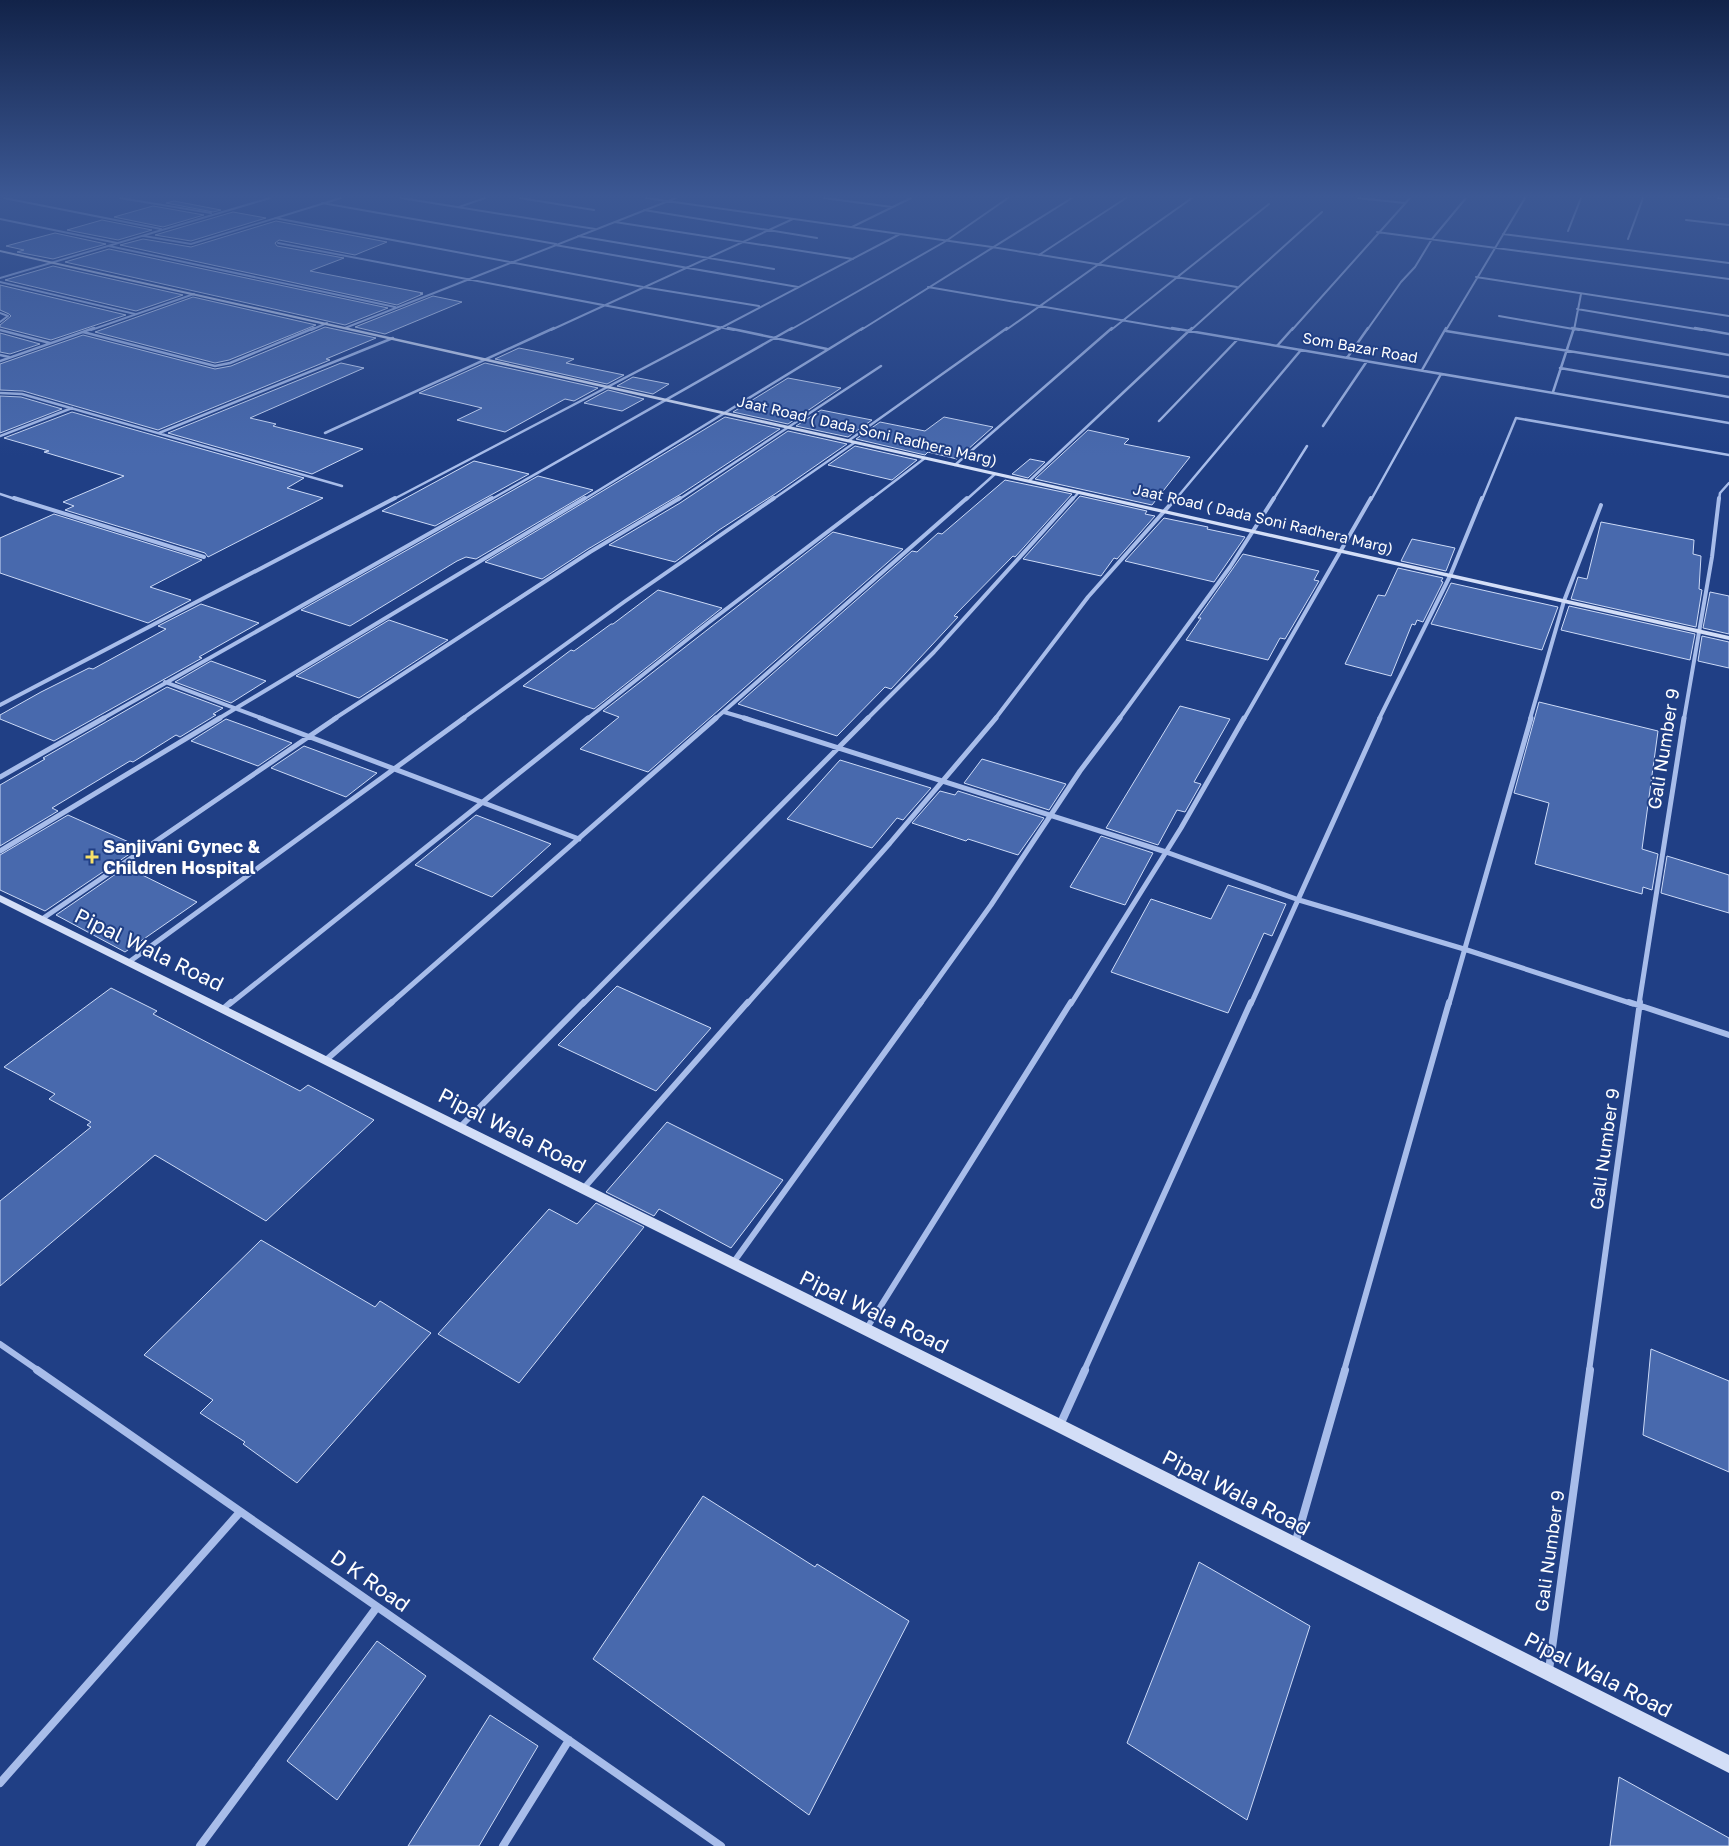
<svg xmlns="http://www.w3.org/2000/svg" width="1729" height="1846" font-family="'Golos Text',sans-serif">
<rect width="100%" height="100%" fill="#203f85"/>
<path fill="#4869ad" stroke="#ccdaf7" d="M 174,201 L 221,210 L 213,212 L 166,203 Z
M 153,206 L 204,215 L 163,227 L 114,217 Z
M 233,212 L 266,218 L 191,241 L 155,235 Z
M 102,220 L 152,230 L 118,240 L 67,230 Z
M 276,221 L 387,242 L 355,255 L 279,240 L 275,243 L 277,246 L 344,258 L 310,271 L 423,293 L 420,294 L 423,294 L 397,305 L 120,245 L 143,239 L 191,247 Z
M 55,233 L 106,244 L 53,259 L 17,252 L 24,250 L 6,246 Z
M 109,249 L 388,308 L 345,325 L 65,262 Z
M 53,266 L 183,295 L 136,311 L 5,280 Z
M 0,285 L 126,315 L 51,340 L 0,327 L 0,325 L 11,316 L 9,314 L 0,310 Z
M 433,296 L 462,302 L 385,334 L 355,327 Z
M 193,297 L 316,325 L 229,360 L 215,363 L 95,332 Z
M 325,327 L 376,338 L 326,359 L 330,360 L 158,430 L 23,391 L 0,390 L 0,364 L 83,335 L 215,369 L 231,366 Z
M 0,333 L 40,344 L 10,354 L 0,352 Z
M 519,348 L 574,359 L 566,363 L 624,375 L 607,384 L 495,359 Z
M 341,363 L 364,368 L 250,418 L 276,424 L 273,426 L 363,449 L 312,474 L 168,433 Z
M 485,363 L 598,388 L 574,401 L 565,399 L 505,432 L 457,420 L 482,408 L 419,393 Z
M 633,377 L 669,384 L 653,394 L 617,386 Z
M 788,378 L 841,388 L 788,424 L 733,412 Z
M 608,390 L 644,399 L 622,411 L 584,403 Z
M 0,396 L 21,397 L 62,409 L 0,433 Z
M 821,410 L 872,420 L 848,437 L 796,426 Z
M 72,412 L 304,478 L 287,488 L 323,498 L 208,557 L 205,553 L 65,510 L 74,506 L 63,502 L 124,476 L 44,452 L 49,451 L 4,438 Z
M 725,417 L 780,429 L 681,494 L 588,549 L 542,579 L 485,562 Z
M 944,417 L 993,427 L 957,459 L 928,452 L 925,455 L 856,439 L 880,422 L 925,431 Z
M 1088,430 L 1129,439 L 1124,444 L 1190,457 L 1152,505 L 1035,479 Z
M 788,431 L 847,444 L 775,494 L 719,530 L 675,562 L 609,545 L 680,503 Z
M 855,446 L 917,460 L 892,480 L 828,465 Z
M 1030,459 L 1045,462 L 1028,478 L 1012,474 Z
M 474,461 L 529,474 L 435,526 L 382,511 Z
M 538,476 L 593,490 L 476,559 L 466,557 L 457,561 L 350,626 L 301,610 Z
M 1005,480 L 1072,494 L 1015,557 L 1013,556 L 954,616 L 958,617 L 891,689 L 885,687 L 837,736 L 738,704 L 912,551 L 917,552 L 938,533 L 942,534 Z
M 1080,496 L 1147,511 L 1145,514 L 1155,516 L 1117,559 L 1114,558 L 1101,576 L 1023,559 Z
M 54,514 L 202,560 L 150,587 L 191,600 L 148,623 L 0,573 L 0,538 Z
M 1164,518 L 1208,527 L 1207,529 L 1245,537 L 1214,582 L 1125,561 Z
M 1601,522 L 1694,540 L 1693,554 L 1701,556 L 1699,589 L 1702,590 L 1696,627 L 1571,599 L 1578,577 L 1587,579 Z
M 833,532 L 903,549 L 648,772 L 580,749 L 619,717 L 603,711 Z
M 1412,539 L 1455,548 L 1446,571 L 1401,561 Z
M 1243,554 L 1319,571 L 1314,580 L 1319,581 L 1285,639 L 1280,638 L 1268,660 L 1186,640 L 1201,618 L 1198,618 Z
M 1398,568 L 1443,578 L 1441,581 L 1443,582 L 1423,622 L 1417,620 L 1415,625 L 1412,624 L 1391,676 L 1345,664 L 1378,595 L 1385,596 Z
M 1451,583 L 1558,607 L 1542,650 L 1431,624 Z
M 658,590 L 722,608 L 594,709 L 523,686 L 571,650 L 574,651 L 611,624 L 613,624 Z
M 1710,592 L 1729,596 L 1729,634 L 1703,628 Z
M 201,604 L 259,623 L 199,657 L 202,658 L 54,741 L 0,719 L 0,715 L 41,692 L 89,668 L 93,669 L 166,629 L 158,626 Z
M 1569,606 L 1695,634 L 1690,660 L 1561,630 Z
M 389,620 L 448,640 L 359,698 L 296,676 Z
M 1702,636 L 1729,642 L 1729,668 L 1698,661 Z
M 211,661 L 266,681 L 231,703 L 175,682 Z
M 167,687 L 223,708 L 213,714 L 216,715 L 180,737 L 176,735 L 133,762 L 130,761 L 52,808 L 58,811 L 0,846 L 0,785 L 45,759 L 43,758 Z
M 1539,702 L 1658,731 L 1642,849 L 1658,854 L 1652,890 L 1643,887 L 1642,894 L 1535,864 L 1549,803 L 1514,793 Z
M 1180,706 L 1230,719 L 1194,782 L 1201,784 L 1185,812 L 1177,810 L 1158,845 L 1106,828 Z
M 226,719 L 292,743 L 258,766 L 191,741 Z
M 304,746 L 377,773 L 346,797 L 271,768 Z
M 982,759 L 1066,784 L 1049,810 L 964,783 Z
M 840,760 L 931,788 L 903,820 L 897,818 L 872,848 L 787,819 Z
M 940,791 L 955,795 L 958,791 L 1044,818 L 1018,855 L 968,839 L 966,841 L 912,823 Z
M 68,815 L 140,847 L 45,911 L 0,890 L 0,855 Z
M 476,815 L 551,844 L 492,897 L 415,865 Z
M 1101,836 L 1153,853 L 1125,905 L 1070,887 Z
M 1667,856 L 1729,875 L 1729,913 L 1661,893 Z
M 126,867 L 197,902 L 125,952 L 56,915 Z
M 1228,885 L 1286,904 L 1272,936 L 1264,933 L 1228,1013 L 1111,972 L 1151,899 L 1211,919 Z
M 617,986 L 711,1028 L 656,1091 L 558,1045 Z
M 111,988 L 157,1011 L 153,1014 L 300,1091 L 308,1085 L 374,1120 L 266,1221 L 155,1155 L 0,1286 L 0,1201 L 91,1127 L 87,1125 L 91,1122 L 49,1099 L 55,1094 L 4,1067 Z
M 667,1122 L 783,1180 L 731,1248 L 659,1209 L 654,1216 L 606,1192 Z
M 596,1203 L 644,1227 L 519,1383 L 438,1334 L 549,1209 L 577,1224 Z
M 261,1240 L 375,1307 L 380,1301 L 431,1333 L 297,1483 L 243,1444 L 245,1442 L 200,1413 L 213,1400 L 144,1355 Z
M 1651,1349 L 1729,1381 L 1729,1472 L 1643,1435 Z
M 703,1496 L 815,1567 L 817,1564 L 909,1621 L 809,1815 L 593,1659 Z
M 1199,1562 L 1310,1626 L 1247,1820 L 1127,1743 Z
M 377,1641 L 426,1676 L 337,1800 L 287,1761 Z
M 490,1715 L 538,1746 L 479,1846 L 408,1846 Z
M 1619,1777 L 1729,1838 L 1729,1846 L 1610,1846 Z"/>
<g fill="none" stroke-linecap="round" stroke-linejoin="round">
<path stroke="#a8bdea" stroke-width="2" d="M 4,198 L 161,229
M 120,198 L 211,213
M 401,198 L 595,229
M 520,198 L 594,210
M 646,198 L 992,247 L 1237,287
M 824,198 L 892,207
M 1358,198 L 1405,203
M 1718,198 L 1729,199
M 322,203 L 556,244
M 459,207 L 485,198
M 644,210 L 817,238
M 275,218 L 643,287 L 759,306
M 0,219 L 117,243
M 1686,220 L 1729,225
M 615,222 L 853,259
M 852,227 L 911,198
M 1568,231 L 1581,198
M 1377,232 L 1729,279
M 1503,234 L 1729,263
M 144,236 L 191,244 L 341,198
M 578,236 L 774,269
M 1628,239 L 1643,198
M 278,243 L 734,330
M 555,245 L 798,287
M 109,246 L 395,307
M 1039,255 L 1126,198
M 1476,277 L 1729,316
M 0,278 L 270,198
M 0,282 L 135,314
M 928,287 L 1179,330
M 1577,309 L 1702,330
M 0,313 L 8,316 L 0,322
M 1499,316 L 1579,330
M 345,328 L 676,198
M 91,330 L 194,294
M 311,330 L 327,323
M 551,330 L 793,219
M 717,330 L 900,234
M 790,330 L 946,241 L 1008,198
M 861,330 L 1072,198
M 1006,330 L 1192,198
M 1111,330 L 1269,204
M 1191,330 L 1322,212
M 1292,330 L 1410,198
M 1367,330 L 1401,282 L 1415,267 L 1432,239 L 1466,198
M 1446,330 L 1525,198
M 1574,330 L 1581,294"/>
<path stroke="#a8bdea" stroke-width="2.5" d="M 728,328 L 827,349
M 1172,328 L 1729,423
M 1572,328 L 1729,355
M 1695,328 L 1729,334
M 0,330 L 50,343
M 1446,331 L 1729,377
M 83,332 L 215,366 L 230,363 L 314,328
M 1277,346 L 1293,328
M 0,355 L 9,357
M 1347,358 L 1368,328
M 0,361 L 94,328
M 1560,368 L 1729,397
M 1422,370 L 1446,328
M 1553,392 L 1574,328
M 0,393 L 22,394 L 342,486
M 1159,421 L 1238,339
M 1323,426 L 1367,361
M 159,433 L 393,338
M 325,433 L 554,328
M 0,436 L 72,408
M 848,441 L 1007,328
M 955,465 L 1112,328
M 1029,481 L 1192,328
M 0,494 L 18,500
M 392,500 L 720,328
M 490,500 L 792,328
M 583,500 L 863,328
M 678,500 L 881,366
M 772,500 L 854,443
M 870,500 L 925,458
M 966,500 L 995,474
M 1072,500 L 1079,492
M 1175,500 L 1301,350
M 1273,500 L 1307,446
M 1371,500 L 1441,374
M 1482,500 L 1516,418 L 1729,455
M 1719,500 L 1720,493 L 1729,483"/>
<path stroke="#a8bdea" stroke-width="4" d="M 14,498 L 204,557
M 165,682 L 264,719
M 0,705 L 395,498
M 724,712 L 748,719
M 102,719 L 492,498
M 218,719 L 585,498
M 334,719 L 590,552 L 680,498
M 462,719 L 624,602 L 774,498
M 587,719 L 708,623 L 872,498
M 715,719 L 967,498
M 867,719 L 934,652 L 1073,498
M 995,719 L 1088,597 L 1176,498
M 1119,719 L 1230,567 L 1274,498
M 1244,719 L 1371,498
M 1379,719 L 1450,576 L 1482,498
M 1530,719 L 1564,601 L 1601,505
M 1684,719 L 1712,557 L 1719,498"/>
<path stroke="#a8bdea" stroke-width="5" d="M 260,718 L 579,839
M 744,718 L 1166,852 L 1299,900 L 1464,949 L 1633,1004
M 0,777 L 104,718
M 0,851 L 220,718
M 42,919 L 336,718
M 129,962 L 464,718
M 230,1004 L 588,718
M 390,1004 L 716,718
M 583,1004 L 868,718
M 747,1004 L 890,843 L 996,718
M 920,1004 L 991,905 L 1080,771 L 1120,718
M 1071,1004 L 1181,828 L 1244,718
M 1251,1004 L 1380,718
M 1449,1004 L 1531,718
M 1639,1004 L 1684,718"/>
<path stroke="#a8bdea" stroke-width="6" d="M 1629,1002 L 1729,1035
M 223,1009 L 231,1002
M 326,1060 L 392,1002
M 460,1127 L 584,1002
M 583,1189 L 748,1002
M 733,1263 L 921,1002
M 867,1328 L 1071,1002
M 0,1344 L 39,1371
M 1084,1371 L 1251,1002
M 1344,1371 L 1449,1002
M 1589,1371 L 1640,1002"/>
<path stroke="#a8bdea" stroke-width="8" d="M 37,1370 L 721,1846
M 1060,1425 L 1085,1370
M 1295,1544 L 1345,1370
M 1549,1670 L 1590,1370
M 0,1783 L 240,1512
M 200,1846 L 377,1607
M 503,1846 L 569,1740"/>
<path fill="#d3def7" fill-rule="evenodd" d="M 0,250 L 1729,636 L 1729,640 L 0,252 Z
M 0,895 L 1065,1421 L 1729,1755 L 1729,1773 L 1055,1431 L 0,902 Z"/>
</g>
<linearGradient id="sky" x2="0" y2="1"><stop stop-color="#122349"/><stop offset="0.43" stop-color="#3c5894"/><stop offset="1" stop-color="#3c5894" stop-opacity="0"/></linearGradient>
<rect width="1729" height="456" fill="url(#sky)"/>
<path fill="#f7e068" stroke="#203f85" stroke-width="2" d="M89.5 849.5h5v5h5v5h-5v5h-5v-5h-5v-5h5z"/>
<g text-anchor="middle" stroke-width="4" stroke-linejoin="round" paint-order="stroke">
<g font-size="15" fill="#fff" stroke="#203f85">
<text transform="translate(1360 348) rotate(10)" y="5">Som Bazar Road</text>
<text transform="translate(867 431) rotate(13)" y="5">Jaat Road ( Dada Soni Radhera Marg)</text>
<text transform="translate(1263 519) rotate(13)" y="5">Jaat Road ( Dada Soni Radhera Marg)</text>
</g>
<g font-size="18" fill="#fff" stroke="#203f85">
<text transform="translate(1664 749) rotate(-81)" y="6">Gali Number 9</text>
<text transform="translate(1605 1149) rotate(-82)" y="6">Gali Number 9</text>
<text transform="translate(1550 1551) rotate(-82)" y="6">Gali Number 9</text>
</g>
<g font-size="18" font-weight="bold" fill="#fff" stroke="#203f85" text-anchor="start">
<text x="103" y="853">Sanjivani Gynec &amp;<tspan x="103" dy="21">Children Hospital</tspan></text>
</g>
<g font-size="21" fill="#fff" stroke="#203f85">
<text transform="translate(149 950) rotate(26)" y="7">Pipal Wala Road</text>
<text transform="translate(512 1131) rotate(27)" y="7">Pipal Wala Road</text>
<text transform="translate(874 1312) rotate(26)" y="7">Pipal Wala Road</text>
<text transform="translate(1236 1493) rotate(27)" y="7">Pipal Wala Road</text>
<text transform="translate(370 1581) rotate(35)" y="7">D K Road</text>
<text transform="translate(1598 1675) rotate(27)" y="7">Pipal Wala Road</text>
</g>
</g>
</svg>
